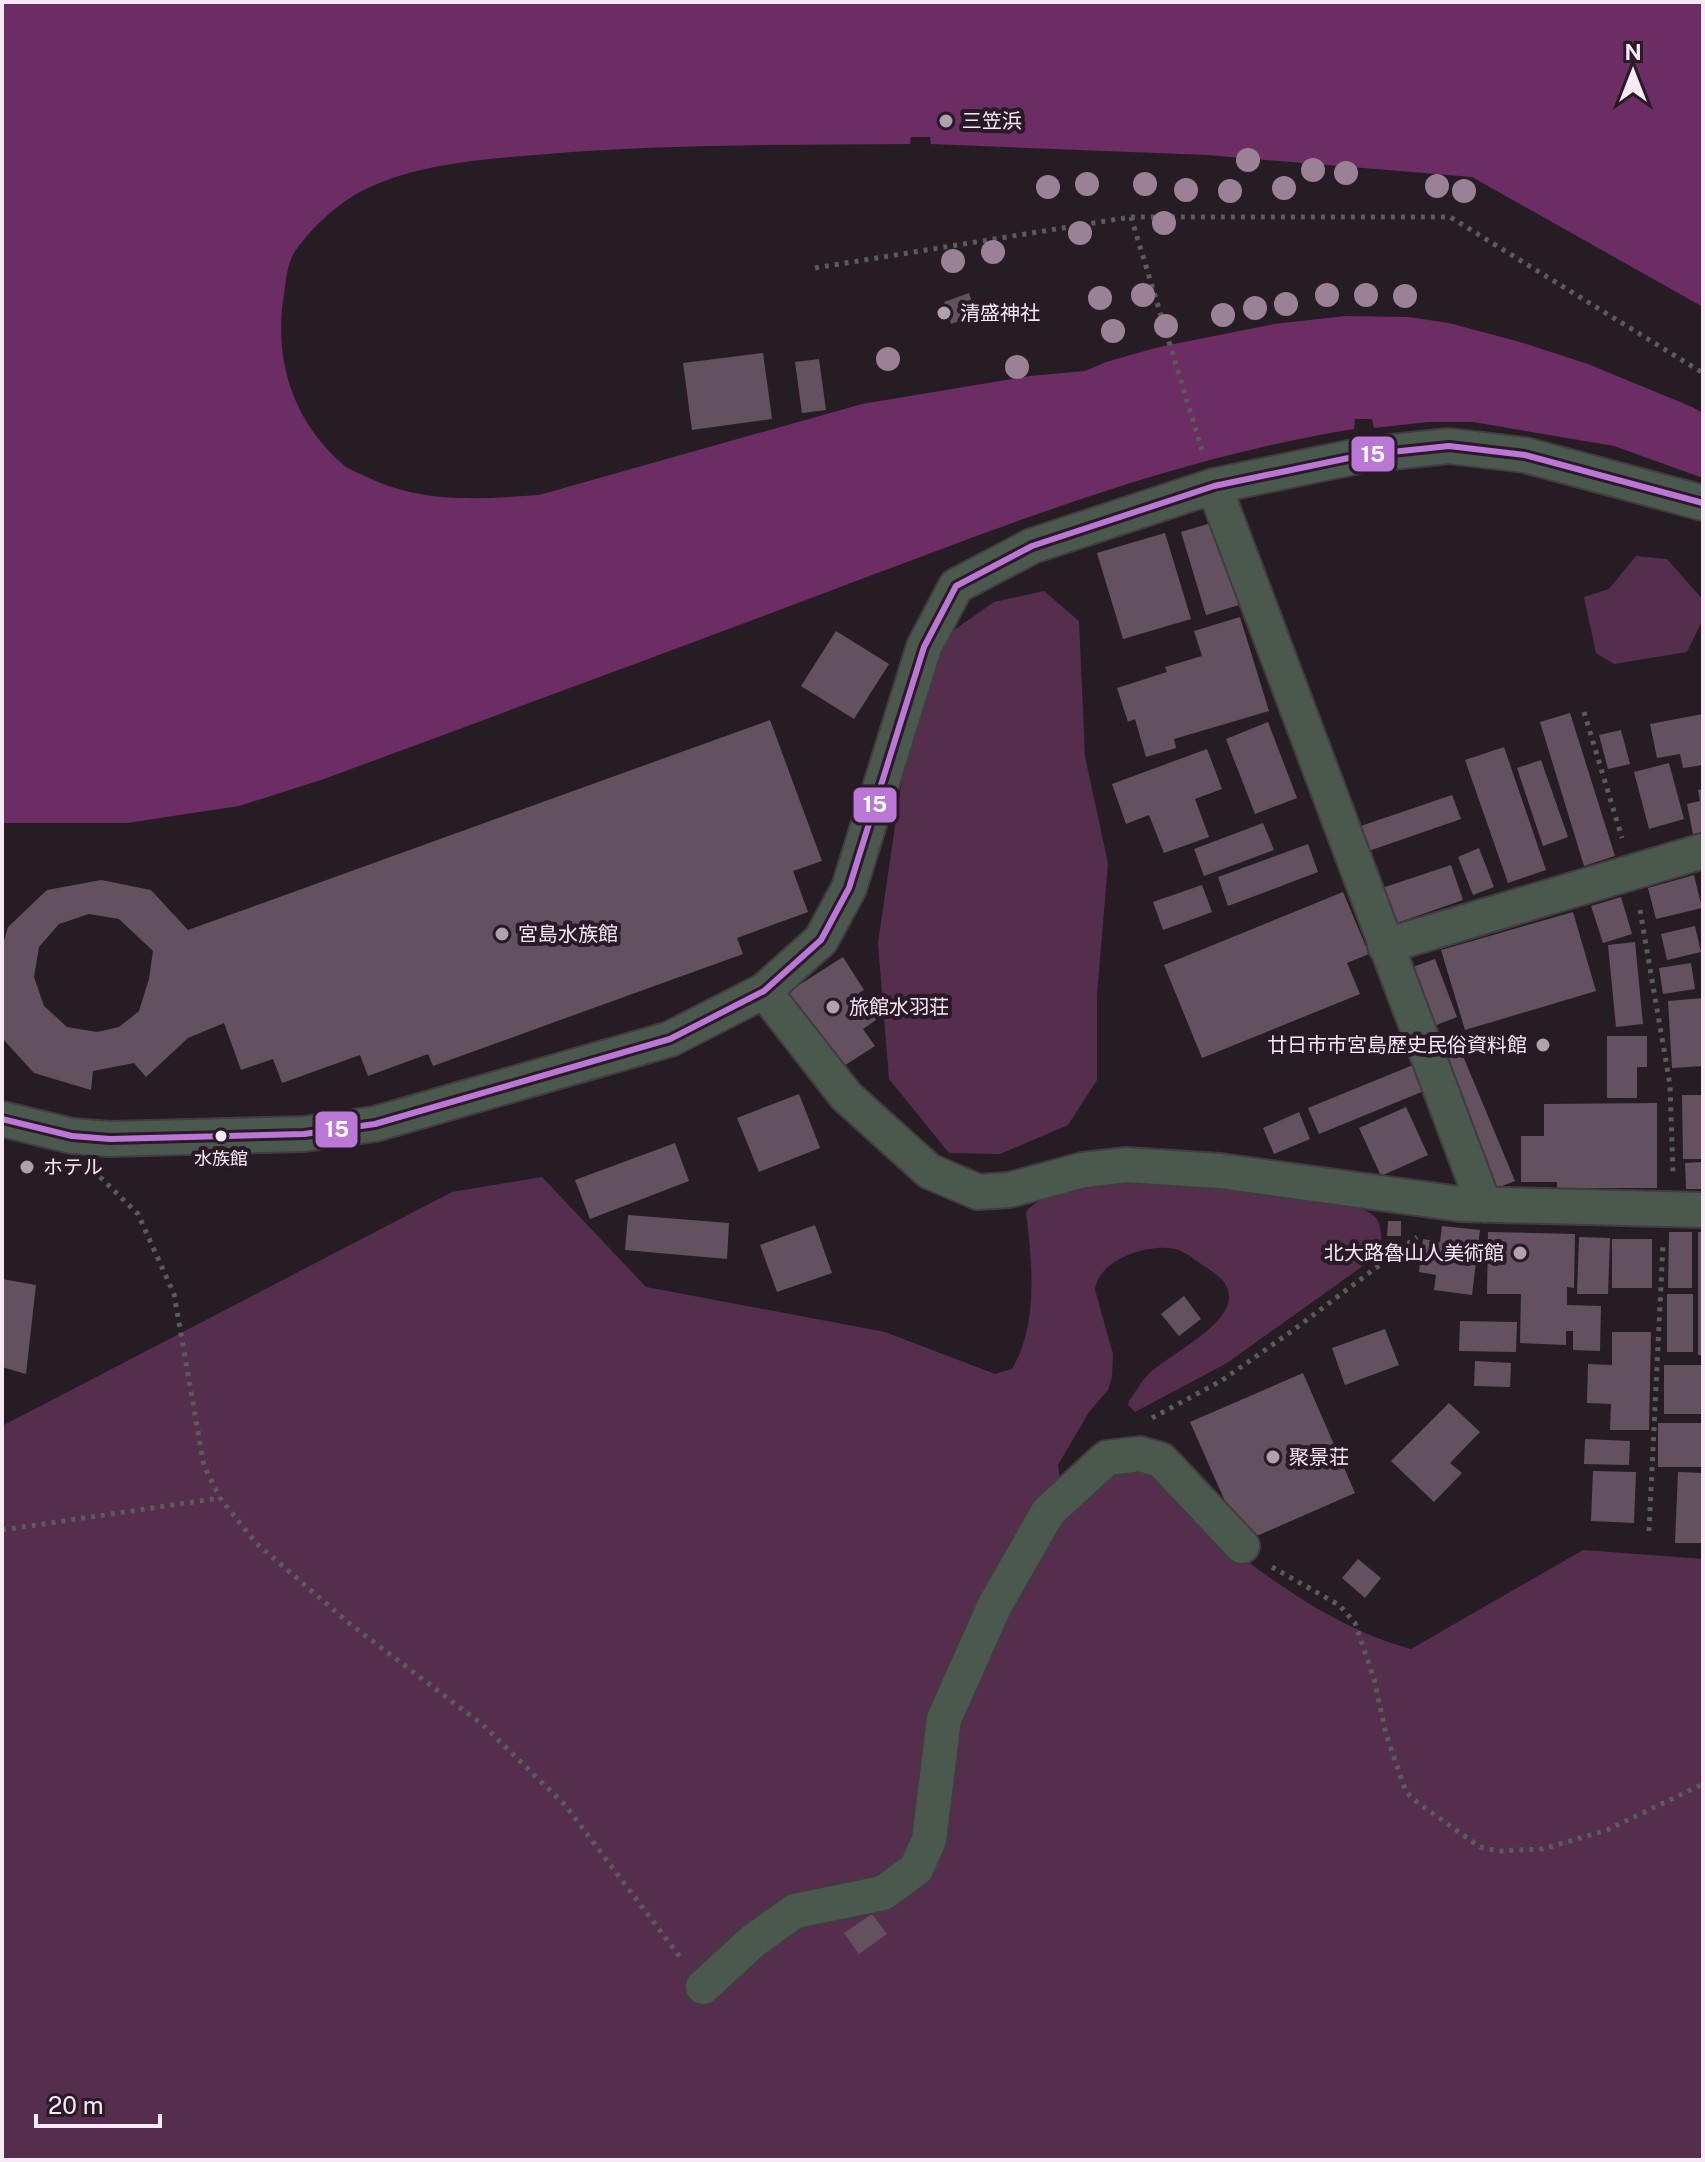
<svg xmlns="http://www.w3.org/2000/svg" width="1705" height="2162" font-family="'Public Sans','Noto Sans JP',sans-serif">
<rect width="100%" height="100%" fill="#261d24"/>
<path fill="#552e4e" d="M 1636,556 L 1667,559 L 1703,600 L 1703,619 L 1687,652 L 1614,664 L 1596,653 L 1584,597 L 1609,589 Z
M 1044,591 L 1079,621 L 1085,757 L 1108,863 L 1097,995 L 1097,1080 L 1068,1125 L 1000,1154 L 949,1153 L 889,1079 L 878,943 L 908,737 L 937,642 L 994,602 Z
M 542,1177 L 646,1287 L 885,1332 L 995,1374 L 1012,1369 C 1039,1324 1032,1262 1026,1212 C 1036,1199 1048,1198 1063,1194 C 1143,1173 1231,1186 1312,1200 C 1328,1202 1366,1205 1376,1218 C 1382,1226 1382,1243 1381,1253 L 1227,1363 L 1135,1412 L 1128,1405 L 1129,1401 C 1135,1393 1140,1383 1147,1376 C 1166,1356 1231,1326 1229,1296 C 1228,1282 1218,1275 1207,1268 C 1199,1263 1190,1255 1181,1251 C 1155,1240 1097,1259 1095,1290 L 1113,1354 L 1112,1377 L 1108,1390 L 1089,1412 L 1058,1465 L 1060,1479 L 1145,1467 C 1178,1497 1209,1533 1244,1559 C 1295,1597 1350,1633 1411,1649 L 1583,1550 L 1703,1559 L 1703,2160 L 2,2160 L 2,1426 L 452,1192 Z"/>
<path fill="#6b2d63" d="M 2,2 L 1703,2 L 1703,307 L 1472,177 L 1207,155 L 931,144 L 930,137 L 911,137 L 910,144 C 789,145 669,144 548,154 C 486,159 416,163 360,192 C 336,205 309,230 294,253 C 287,265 286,281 284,294 C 273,360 293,423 346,467 C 352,471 361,474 367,477 C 422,504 480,499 539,495 L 862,404 L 1030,376 L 1085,371 L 1106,362 L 1159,347 L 1274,324 L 1345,316 L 1409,317 L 1449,323 L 1520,342 L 1588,364 L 1692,407 L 1703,413 L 1703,478 L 1614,446 L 1473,422 L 1428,422 L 1374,428 L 1372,419 L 1355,419 L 1354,429 C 1174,458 1005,525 835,589 C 665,653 494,716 324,779 L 239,806 L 127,823 L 2,823 Z"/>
<path fill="#635160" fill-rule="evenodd" d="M 969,293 L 977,315 L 951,324 L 944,302 Z
M 763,353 L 772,419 L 692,430 L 683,363 Z
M 819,359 L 826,410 L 802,413 L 795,362 Z
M 1214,522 L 1239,605 L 1206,615 L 1181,532 Z
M 1165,533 L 1191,619 L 1123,639 L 1097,553 Z
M 1240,617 L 1269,711 L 1174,739 L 1176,748 L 1146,757 L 1135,719 L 1128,722 L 1117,688 L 1167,672 L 1165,667 L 1202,656 L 1194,631 Z
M 836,631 L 889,664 L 854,719 L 801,686 Z
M 1570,713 L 1615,856 L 1584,866 L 1540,722 Z
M 1703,714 L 1703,765 L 1683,768 L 1680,754 L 1657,758 L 1650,724 Z
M 770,720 L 822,861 L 793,871 L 808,912 L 737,938 L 743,954 L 433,1066 L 428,1054 L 368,1076 L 360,1055 L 282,1083 L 273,1059 L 241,1070 L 224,1023 L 188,1038 L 146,1077 L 134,1063 L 93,1071 L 91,1090 L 34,1073 L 2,1038 L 2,948 L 8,927 L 47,890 L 101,880 L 151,890 L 188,930 ZM 89,914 L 119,919 L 153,951 L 149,979 L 139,1011 L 119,1027 L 97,1032 L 67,1027 L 44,1006 L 34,977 L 39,947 L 59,924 Z
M 1268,722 L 1297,798 L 1255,814 L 1226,739 Z
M 1621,730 L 1630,764 L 1608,769 L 1599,735 Z
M 1504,747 L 1546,870 L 1508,883 L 1465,760 Z
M 1207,749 L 1222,789 L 1195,799 L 1209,837 L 1164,853 L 1149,815 L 1126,824 L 1112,784 Z
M 1541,760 L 1568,837 L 1543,846 L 1517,768 Z
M 1669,763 L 1684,819 L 1649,829 L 1634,772 Z
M 1703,789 L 1703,832 L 1693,834 L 1687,804 L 1700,801 L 1698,790 Z
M 1452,795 L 1461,819 L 1363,853 L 1355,828 Z
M 1263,823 L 1274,850 L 1204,876 L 1194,849 Z
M 1308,844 L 1318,872 L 1228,906 L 1218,877 Z
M 1479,848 L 1494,887 L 1473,895 L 1458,857 Z
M 1451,865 L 1463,900 L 1388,926 L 1376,890 Z
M 1694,875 L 1702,908 L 1656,919 L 1648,888 Z
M 1202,885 L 1212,912 L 1163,930 L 1153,902 Z
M 1343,892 L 1369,954 L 1347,963 L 1360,994 L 1202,1058 L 1164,965 Z
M 1621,897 L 1632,934 L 1603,943 L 1591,906 Z
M 1573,912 L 1596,991 L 1465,1030 L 1441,950 Z
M 1695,926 L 1701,952 L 1667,960 L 1661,934 Z
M 1635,942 L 1643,1024 L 1616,1027 L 1608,945 Z
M 843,957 L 864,990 L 859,993 L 876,1020 L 863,1029 L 875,1046 L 839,1069 L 788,992 Z
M 1435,959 L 1457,1017 L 1426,1029 L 1404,970 Z
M 1691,963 L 1695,989 L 1663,994 L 1659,968 Z
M 1703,998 L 1703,1066 L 1672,1068 L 1668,1001 Z
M 1453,1032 L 1515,1181 L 1497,1188 L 1435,1040 Z
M 1607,1036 L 1647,1036 L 1647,1067 L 1637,1067 L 1637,1098 L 1607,1098 Z
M 1413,1065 L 1424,1091 L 1319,1134 L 1308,1108 Z
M 799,1094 L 820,1148 L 759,1172 L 737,1118 Z
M 1682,1095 L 1703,1095 L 1703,1159 L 1683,1159 Z
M 1657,1103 L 1657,1188 L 1557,1188 L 1557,1182 L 1521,1182 L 1521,1136 L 1544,1136 L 1544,1104 Z
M 1406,1107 L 1428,1155 L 1381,1176 L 1359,1128 Z
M 1299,1112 L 1310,1139 L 1274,1154 L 1263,1128 Z
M 675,1143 L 689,1181 L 590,1219 L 575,1180 Z
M 1703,1162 L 1703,1189 L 1686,1189 L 1685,1163 Z
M 628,1215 L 729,1223 L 727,1259 L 625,1250 Z
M 1388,1221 L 1401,1221 L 1401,1236 L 1387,1236 Z
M 815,1225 L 832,1273 L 777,1292 L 760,1245 Z
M 1442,1226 L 1480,1230 L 1472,1295 L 1434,1290 L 1436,1275 L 1419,1272 L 1423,1239 L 1440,1242 Z
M 1488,1232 L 1575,1234 L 1574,1288 L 1567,1287 L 1567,1305 L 1601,1306 L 1600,1351 L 1573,1350 L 1573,1331 L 1566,1331 L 1566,1345 L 1520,1343 L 1521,1294 L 1487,1294 Z
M 1669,1232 L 1692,1232 L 1692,1288 L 1668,1288 Z
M 1698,1232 L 1703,1232 L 1703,1355 L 1698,1355 Z
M 1579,1237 L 1610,1238 L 1608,1294 L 1577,1294 Z
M 1612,1239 L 1652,1239 L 1652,1288 L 1612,1288 Z
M 2,1279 L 36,1285 L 26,1374 L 2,1367 Z
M 1667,1294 L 1693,1294 L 1693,1352 L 1667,1352 Z
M 1184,1296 L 1201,1319 L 1179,1336 L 1161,1314 Z
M 1460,1321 L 1517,1322 L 1516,1352 L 1459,1351 Z
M 1385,1329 L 1399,1365 L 1345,1385 L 1332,1348 Z
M 1612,1332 L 1651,1332 L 1649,1430 L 1610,1430 L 1611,1404 L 1587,1403 L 1588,1364 L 1612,1365 Z
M 1475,1361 L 1511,1363 L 1510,1387 L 1474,1386 Z
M 1664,1365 L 1703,1365 L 1703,1414 L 1664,1414 Z
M 1303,1373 L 1355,1493 L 1243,1542 L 1190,1422 Z
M 1449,1403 L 1480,1432 L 1450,1463 L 1462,1473 L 1434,1502 L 1391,1461 Z
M 1658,1423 L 1703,1423 L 1703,1467 L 1658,1467 Z
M 1585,1439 L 1630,1441 L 1629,1465 L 1584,1464 Z
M 1593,1471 L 1636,1472 L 1634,1523 L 1591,1521 Z
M 1678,1472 L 1703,1473 L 1703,1543 L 1675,1543 Z
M 1358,1559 L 1381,1578 L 1365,1598 L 1342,1578 Z
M 872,1914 L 887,1934 L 859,1954 L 844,1933 Z"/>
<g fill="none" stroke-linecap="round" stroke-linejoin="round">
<defs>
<path id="street" d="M 1214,486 L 1484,1205
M 1385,946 L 1703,851
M 764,991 L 846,1096 L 929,1171 L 978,1192 L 1009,1190 L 1083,1170 L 1127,1165 L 1220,1171 L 1460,1204 L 1703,1210
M 2,1119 L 72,1136 L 110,1139 L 304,1134 L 375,1124 L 670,1039 L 764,991 L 821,940 L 849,888 L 924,647 L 956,586 L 1032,546 L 1214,486 L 1363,455 L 1449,446 L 1525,455 L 1703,503
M 703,1987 L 753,1941 L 795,1911 L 883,1893 L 916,1869 L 929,1840 L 944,1719 L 995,1605 L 1048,1512 L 1107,1458 L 1140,1454 L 1161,1460 L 1242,1546"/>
</defs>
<use href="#street" stroke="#423b40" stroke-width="38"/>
<path stroke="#595c59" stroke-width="5" stroke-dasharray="4 6" stroke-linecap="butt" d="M 1131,217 L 1202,450
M 815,268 L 1131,217 L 1450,217 L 1703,373
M 1584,712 L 1622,838
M 1640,910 L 1670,1085 L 1673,1174
M 100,1177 L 138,1214 L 174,1294 L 204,1466 L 220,1498 L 256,1543 L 350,1624 L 483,1725 L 565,1805 L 680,1957
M 1152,1418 L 1221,1381 L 1292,1331 L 1417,1237
M 2,1530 L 220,1498
M 1649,1531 L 1663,1244
M 1272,1567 L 1339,1605 L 1355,1623 L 1374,1679 L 1386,1734 L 1406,1792 L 1418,1803 L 1480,1847 L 1498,1851 L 1543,1849 L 1607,1830 L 1703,1784"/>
<use href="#street" stroke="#4b584d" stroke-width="34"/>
<defs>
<path id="bus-1" d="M 2,1119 L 72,1136 L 110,1139 L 304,1134 L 375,1124 L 670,1039 L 764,991 L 821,940 L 849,888 L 924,647 L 956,586 L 1032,546 L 1214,486 L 1363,455 L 1449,446 L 1525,455 L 1703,503"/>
</defs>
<use href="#bus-1" stroke="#2a1927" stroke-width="12"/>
<use href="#bus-1" stroke="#ba77d6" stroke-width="6"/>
</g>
<g fill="#9b8196">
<circle cx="1248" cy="160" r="12"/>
<circle cx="1313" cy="170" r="12"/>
<circle cx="1346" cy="173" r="12"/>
<circle cx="1087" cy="184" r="12"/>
<circle cx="1145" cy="184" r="12"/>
<circle cx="1437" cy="186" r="12"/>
<circle cx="1048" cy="187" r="12"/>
<circle cx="1284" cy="188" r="12"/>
<circle cx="1186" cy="190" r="12"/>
<circle cx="1230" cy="191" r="12"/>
<circle cx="1464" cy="191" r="12"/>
<circle cx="1164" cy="223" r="12"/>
<circle cx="1080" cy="233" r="12"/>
<circle cx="993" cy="252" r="12"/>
<circle cx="953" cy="261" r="12"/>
<circle cx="1143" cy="295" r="12"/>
<circle cx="1327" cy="295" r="12"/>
<circle cx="1366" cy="295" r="12"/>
<circle cx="1405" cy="296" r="12"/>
<circle cx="1100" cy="298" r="12"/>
<circle cx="1286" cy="304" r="12"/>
<circle cx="1255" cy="308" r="12"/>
<circle cx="1223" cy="315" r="12"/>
<circle cx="1166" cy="326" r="12"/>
<circle cx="1113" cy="331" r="12"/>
<circle cx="888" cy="359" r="12"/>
<circle cx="1017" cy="367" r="12"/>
</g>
<g fill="#aea2ab" stroke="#2a1927" stroke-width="3">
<circle cx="946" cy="121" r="8"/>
<circle cx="944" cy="313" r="8"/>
<circle cx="502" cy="934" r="8"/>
<circle cx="833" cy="1007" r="8"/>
<circle cx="1543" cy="1045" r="8"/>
<circle cx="27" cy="1167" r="8"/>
<circle cx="1520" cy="1253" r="8"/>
<circle cx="1273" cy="1457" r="8"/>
</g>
<circle fill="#f7eaf4" stroke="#2a1927" stroke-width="3" cx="221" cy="1136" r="7"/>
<g text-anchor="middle" stroke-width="8" stroke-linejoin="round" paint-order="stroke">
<g font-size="18" fill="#f7eaf4" stroke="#2a1927">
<text x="221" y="1165">水族館</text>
</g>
<g font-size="20" fill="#f7eaf4" stroke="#2a1927" text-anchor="start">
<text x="962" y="128">三笠浜</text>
<text x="960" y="320">清盛神社</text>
<text x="518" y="941">宮島水族館</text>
<text x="849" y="1014">旅館水羽荘</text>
<text x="1527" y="1052" text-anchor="end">廿日市市宮島歴史民俗資料館</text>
<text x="43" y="1174">ホテル</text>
<text x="1504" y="1260" text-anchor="end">北大路魯山人美術館</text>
<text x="1289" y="1464">聚景荘</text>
</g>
</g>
<g stroke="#2a1927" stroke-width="3">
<rect x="1350" y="435" width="46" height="38" rx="8" fill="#ba77d6"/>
<rect x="852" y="786" width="46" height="38" rx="8" fill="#ba77d6"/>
<rect x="314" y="1110" width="45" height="39" rx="8" fill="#ba77d6"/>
</g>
<g font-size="22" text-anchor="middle" font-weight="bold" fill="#fff">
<text x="1373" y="462">15</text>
<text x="875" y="812">15</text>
<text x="337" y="1137">15</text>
</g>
<rect width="1705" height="2162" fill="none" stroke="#f7eaf4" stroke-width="8"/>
<g transform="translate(1633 72)" stroke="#2a1927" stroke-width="6" paint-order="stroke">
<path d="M0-6L14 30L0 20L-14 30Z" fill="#f7eaf4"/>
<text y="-12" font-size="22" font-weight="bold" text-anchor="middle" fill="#f7eaf4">N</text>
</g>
<path d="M36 2114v12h124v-12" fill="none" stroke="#f7eaf4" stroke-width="4"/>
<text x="48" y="2114" font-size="24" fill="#f7eaf4" stroke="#2a1927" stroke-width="6" paint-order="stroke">20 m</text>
</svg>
